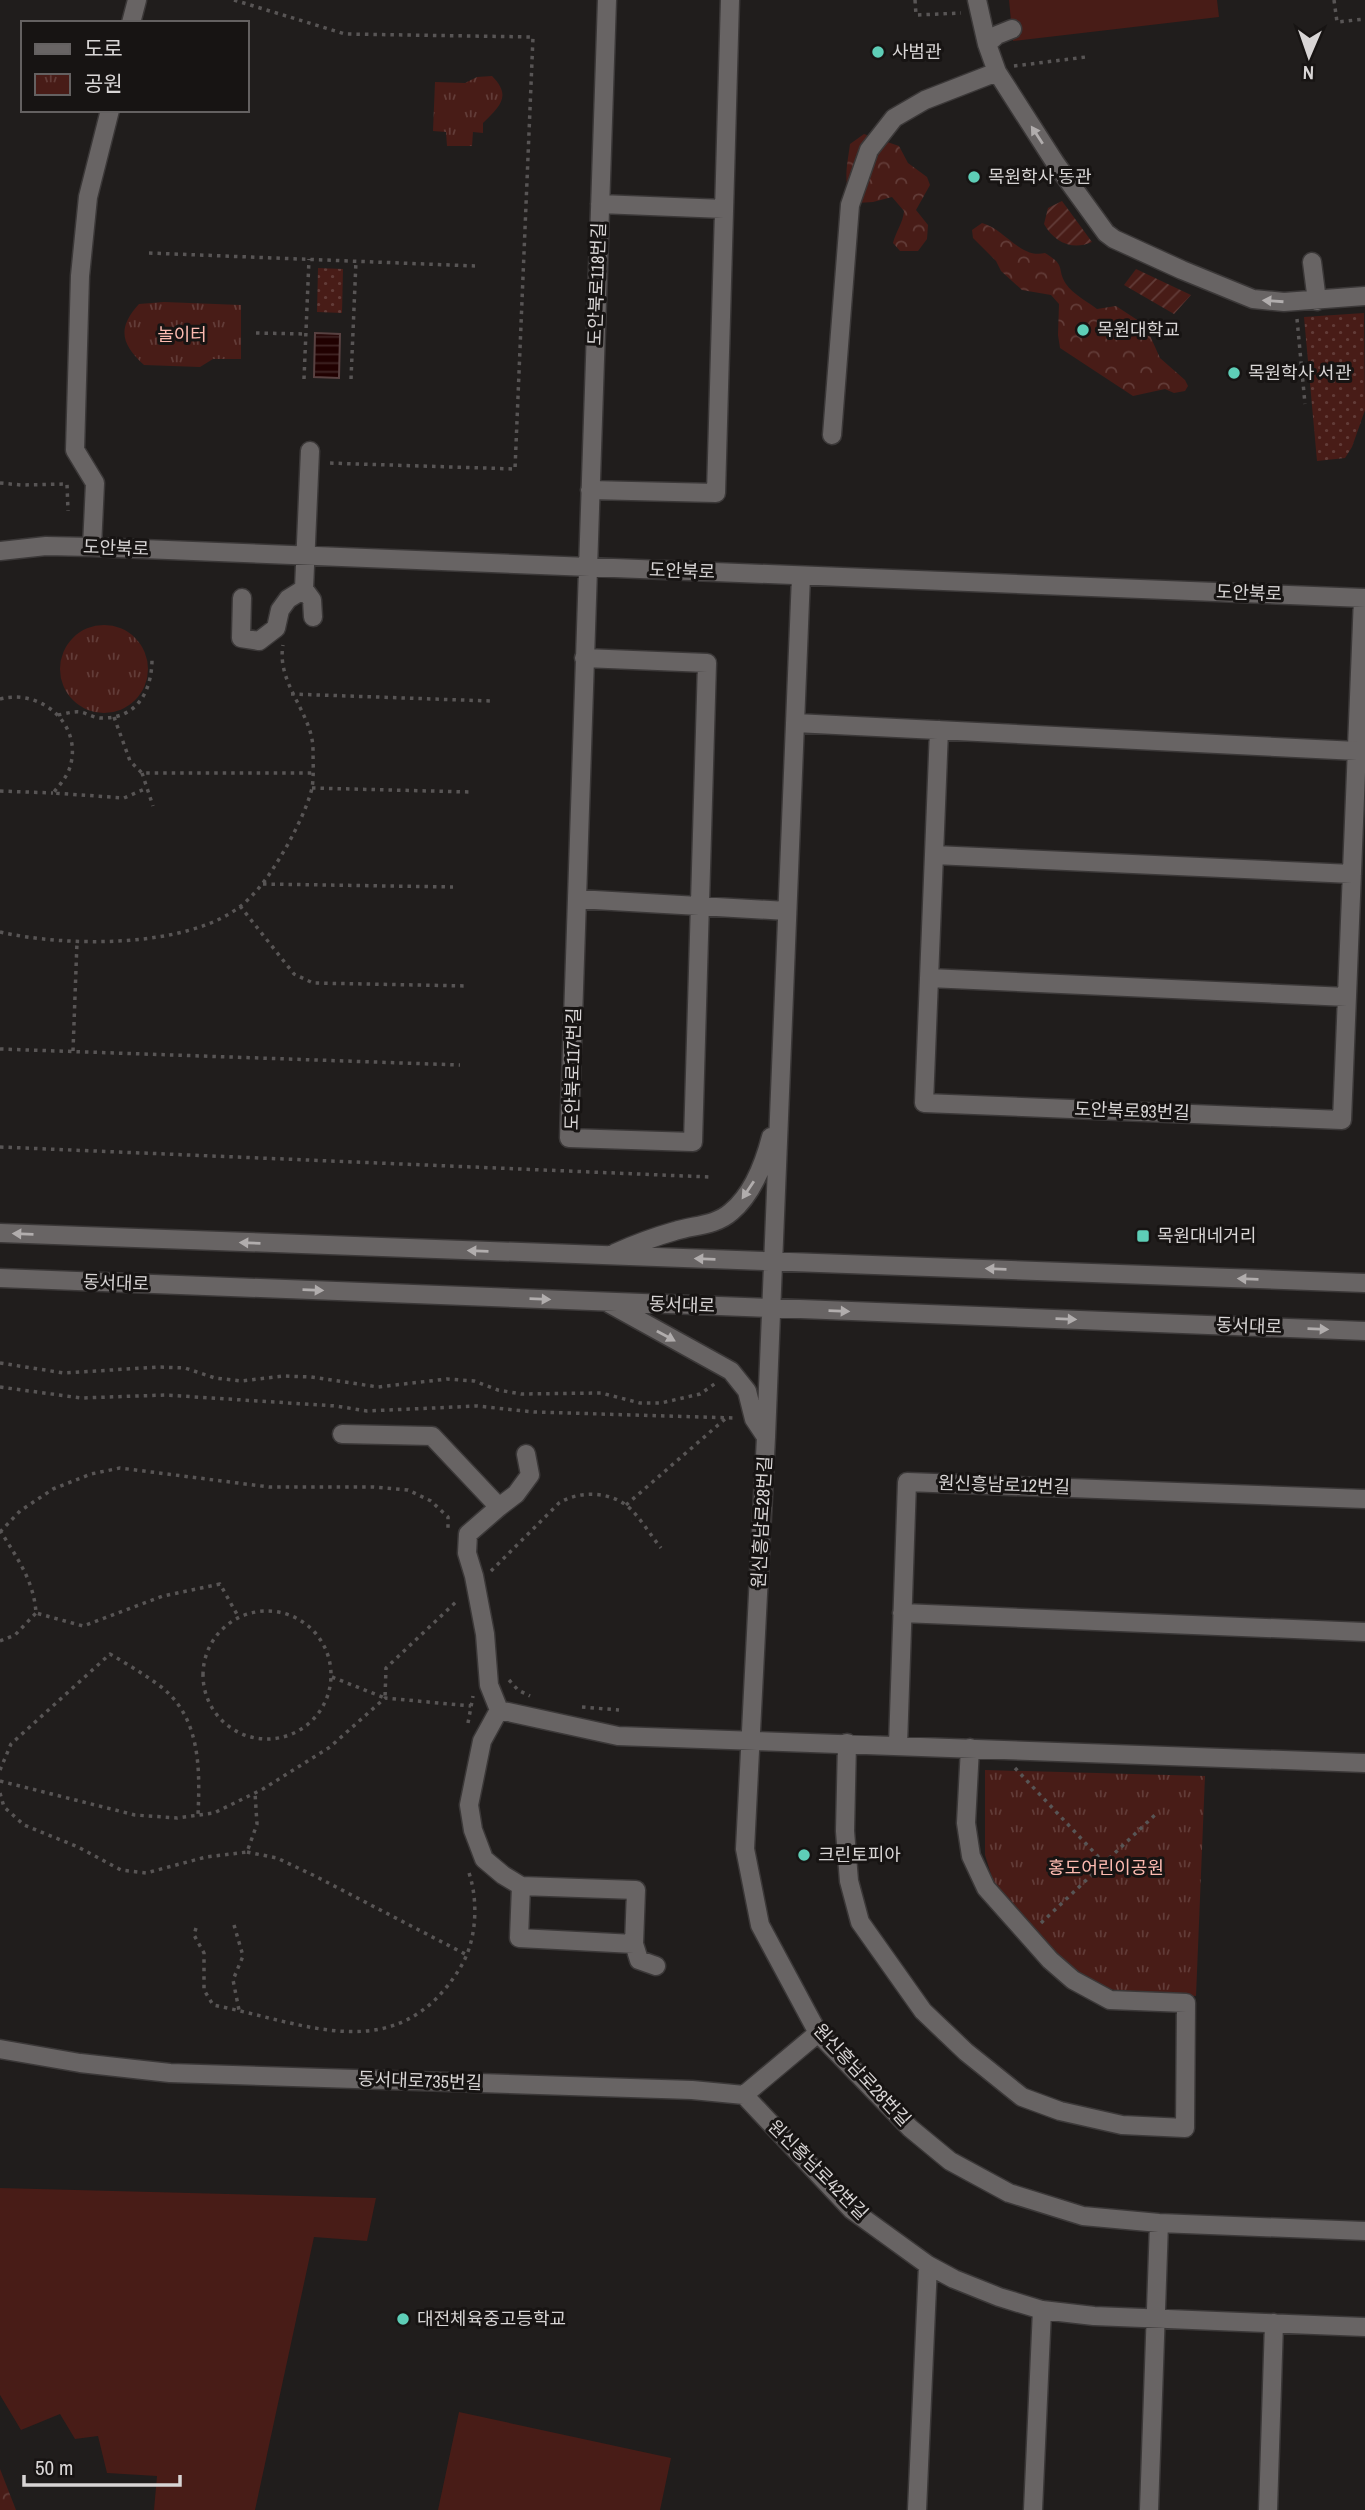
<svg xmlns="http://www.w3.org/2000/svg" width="1365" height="2510" font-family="'Archivo Narrow','Noto Sans KR',sans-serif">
<defs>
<pattern id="grass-dots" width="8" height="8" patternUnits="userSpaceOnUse" patternTransform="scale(1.75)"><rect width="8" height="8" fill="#481c17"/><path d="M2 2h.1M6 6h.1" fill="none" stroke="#623c38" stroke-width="1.8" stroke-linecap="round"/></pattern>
<pattern id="forest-crowns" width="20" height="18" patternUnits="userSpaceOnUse" patternTransform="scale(1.75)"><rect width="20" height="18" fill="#481c17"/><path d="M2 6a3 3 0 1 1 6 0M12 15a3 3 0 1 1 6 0" fill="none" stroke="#623c38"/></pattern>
<pattern id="park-tufts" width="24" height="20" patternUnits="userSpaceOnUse" patternTransform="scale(1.75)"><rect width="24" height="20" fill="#481c17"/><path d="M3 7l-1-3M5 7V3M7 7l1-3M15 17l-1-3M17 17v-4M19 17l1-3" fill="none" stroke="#623c38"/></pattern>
<pattern id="garden-furrows" width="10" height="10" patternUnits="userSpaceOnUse" patternTransform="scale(1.75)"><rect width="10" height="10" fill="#481c17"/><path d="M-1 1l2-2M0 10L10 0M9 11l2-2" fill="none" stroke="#623c38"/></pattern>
<pattern id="water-rules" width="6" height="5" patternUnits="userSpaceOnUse" patternTransform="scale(1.75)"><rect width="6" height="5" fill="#210101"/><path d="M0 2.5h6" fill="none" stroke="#402525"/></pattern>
</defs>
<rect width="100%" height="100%" fill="#201d1c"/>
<path fill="url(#grass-dots)" d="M 318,268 L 343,269 L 342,313 L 317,312 Z
M 1364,313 L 1365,410 L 1352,447 L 1345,458 L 1317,461 L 1304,317 Z"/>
<path fill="url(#forest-crowns)" d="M 864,134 L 899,146 L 908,163 L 927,177 L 930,185 L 916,210 L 928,225 L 927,239 L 918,251 L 900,251 L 893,243 C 896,231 903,223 904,211 L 892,197 L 873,202 L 857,203 C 840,190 848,162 850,144 Z
M 982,223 C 1005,229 1020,259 1045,253 C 1067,266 1056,268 1066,284 C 1073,294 1088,302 1097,309 L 1116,306 L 1142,323 L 1147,329 L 1160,358 L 1185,380 L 1188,386 L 1185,391 L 1174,393 L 1165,389 L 1133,396 L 1060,348 L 1058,335 L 1059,304 L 1051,295 L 1022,290 L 1001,271 L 996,261 L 973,238 L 972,230 Z
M 0,2469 L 16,2510 L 0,2510 Z"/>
<path fill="url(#park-tufts)" d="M 492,76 C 512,96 500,106 483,123 L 483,133 L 473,132 L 472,146 L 447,146 L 446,132 L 433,131 L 435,82 L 465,83 L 477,77 Z
M 164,302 L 241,305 L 241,359 L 213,359 L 200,367 L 144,365 C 121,344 117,328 139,304 Z
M60 669a44 44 0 1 1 88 0a44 44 0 1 1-88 0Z
M 985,1770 L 1205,1776 L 1196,1996 L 1127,1994 L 1095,1984 L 1064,1963 L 994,1884 L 985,1855 Z"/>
<path fill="url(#garden-furrows)" d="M 1062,201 L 1092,242 C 1072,251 1054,242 1044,224 L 1048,208 Z
M 1136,269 L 1191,295 L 1174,314 L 1124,285 Z"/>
<path fill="#481c17" d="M 1009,0 L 1217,0 L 1219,17 L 1013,41 Z
M 0,2188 L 376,2198 L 367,2241 L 314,2237 L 255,2510 L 154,2510 L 157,2476 L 107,2473 L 98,2436 L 75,2439 L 60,2414 L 21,2430 L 0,2395 Z
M 459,2412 L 671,2458 L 660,2510 L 438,2510 Z"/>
<path fill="url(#water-rules)" stroke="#584141" stroke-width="2" d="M 315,333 L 340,334 L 339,378 L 314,377 Z"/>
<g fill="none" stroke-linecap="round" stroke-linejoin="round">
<defs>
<path id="minor" d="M 977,0 L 987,44 L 997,72 L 1056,164 L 1106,233 L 1114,239 L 1182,270 L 1253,299 L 1284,302 L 1365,296
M 131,23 L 137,0
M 987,44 L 997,35 L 1012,29
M 600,204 L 724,209
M 1312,262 L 1317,301
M 832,435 L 850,205 L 869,150 L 894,118 L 925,100 L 997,72
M 590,490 L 716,493 L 730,0
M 92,547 L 95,483 L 75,450 L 80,276 L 88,197 L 110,110
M 0,551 L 46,546 L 92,547 L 1365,598
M 801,576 L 766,1437 L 745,1849 L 760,1925 L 818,2033 L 910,2128 L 950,2161 L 1009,2193 L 1083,2216 L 1159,2223 L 1365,2231
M 304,589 L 312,600 L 313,617
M 242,598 L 241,638 L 259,641 L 276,628 L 280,610 L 288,599 L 304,589 L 310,451
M 584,658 L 707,663 L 693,1142 L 569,1138 L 607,0
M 795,723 L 1357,751
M 939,730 L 924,1103 L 1342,1120 L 1363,598
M 934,855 L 1352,874
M 577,899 L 787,911
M 929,978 L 1347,997
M 0,1233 L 1365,1283
M 615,1253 C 635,1244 654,1237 675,1231 C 694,1225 715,1226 731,1212 C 753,1194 764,1164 771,1137
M 0,1278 L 1365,1331
M 610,1304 L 731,1371 L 747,1391 L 754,1419 L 766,1437
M 342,1434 L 432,1436 L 499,1507 L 468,1534 L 467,1553 L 474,1576 L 485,1634 L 489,1685 L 499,1710 L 618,1736 L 1365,1763
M 499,1507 L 516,1494 L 530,1475 L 526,1454
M 902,1613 L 1365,1632
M 499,1710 L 482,1741 L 469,1805 L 473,1830 L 484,1859 L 503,1875 L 521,1886 L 519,1938 L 634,1944 L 636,1890 L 521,1886
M 847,1743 L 845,1831 L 849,1881 L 860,1922 L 923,2011 L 966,2052 L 1022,2097 L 1060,2111 L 1122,2125 L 1185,2128 L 1186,2003 L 1110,2000 L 1073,1980 L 1050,1960 L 986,1888 L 971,1856 L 966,1823 L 970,1748
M 898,1745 L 907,1482 L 1365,1499
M 634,1944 L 639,1960 L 656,1966
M 0,2049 L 80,2063 L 170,2073 L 692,2090 L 744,2095 L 818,2033
M 744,2095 L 852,2210 L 928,2265 L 954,2279 L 999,2297 L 1042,2310 L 1094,2316 L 1365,2327
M 917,2510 L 928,2265
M 1033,2510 L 1042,2310
M 1149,2510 L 1159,2223
M 1268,2510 L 1274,2323"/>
</defs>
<use href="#minor" stroke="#3b3838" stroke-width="21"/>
<path stroke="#585555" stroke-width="3.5" stroke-dasharray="3.5 5" stroke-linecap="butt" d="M 234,0 L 345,34 L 533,37 L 515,469 L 327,463
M 915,0 L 916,15 L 961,13
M 1334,0 L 1337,22 L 1365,19
M 1014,66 L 1086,57
M 149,253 L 475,266
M 1297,319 L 1305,404
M 256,333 L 306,334
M 304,379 L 309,259
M 351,379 L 356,261
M 0,483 L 21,485 L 67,484 L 68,511
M 291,694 L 490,701
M 0,699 C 42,688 85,726 69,770 C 65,779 59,786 53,793 L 124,798 L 147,788
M 58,715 C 65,714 73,711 80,712 C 87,713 94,718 101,718 C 138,719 152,690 152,659
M 114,717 L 130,761 L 142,773 L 312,773
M 142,773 L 153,806
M 312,788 L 470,792
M 0,791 L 53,793
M 263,884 L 453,887
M 240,906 L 294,974 L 313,983 L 468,986
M 0,932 C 65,947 188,949 242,905 C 260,890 272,871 284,851 C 294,834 308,806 312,788 C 314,776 313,762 313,750 C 313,713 276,684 283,645
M 0,1049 L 460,1065
M 73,1051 L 77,942
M 0,1147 L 709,1177
M 0,1363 L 64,1373 L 159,1367 L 185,1368 L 215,1378 L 241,1381 L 284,1376 L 311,1377 L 378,1387 L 447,1379 L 474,1381 L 498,1390 L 521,1394 L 601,1393 L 640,1403 L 661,1403 L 700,1394 L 716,1383
M 0,1387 L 81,1398 L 165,1395 L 336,1406 L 367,1411 L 477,1406 L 534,1412 L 734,1418
M 626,1505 L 725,1419
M 0,1530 C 16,1557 34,1580 36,1613 L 83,1626 L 163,1596 L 220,1584 L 239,1618
M 0,1532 L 20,1511 L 53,1489 L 91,1474 L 120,1468 L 269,1487 L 374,1487 L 408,1490 L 431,1501 L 448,1517 L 448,1531
M 491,1571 L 559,1503 C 578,1491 607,1491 626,1505 C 638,1514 651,1536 661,1548
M203 1675a64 64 0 1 1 128 0a64 64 0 1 1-128 0Z
M 0,1641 L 15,1635 L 36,1613
M 332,1677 L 385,1698 L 386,1668 L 458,1600
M 509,1680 L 518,1690 L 530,1696
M 582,1707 L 619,1710
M 468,1723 L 473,1696
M 1015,1768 L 1105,1864
M 0,1770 L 11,1744 L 110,1654 C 127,1664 144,1674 160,1686 C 201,1717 200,1770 198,1815
M 0,1781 L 135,1815 L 177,1818 L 214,1813 L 263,1789 L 330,1747 L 385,1698 L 471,1706
M 0,1793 L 4,1807 L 24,1825 L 78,1847 L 121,1870 L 146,1873 L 206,1857 L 247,1852 L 257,1824 L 255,1793
M 247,1852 L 277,1858 L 315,1876 L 467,1955
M 1041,1923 L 1157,1813
M 234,1925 L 243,1956 L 233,1980 L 239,2010
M 196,1928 L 194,1935 L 204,1953 L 204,1990 L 213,2005 C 306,2023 397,2070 460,1968 C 477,1941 479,1900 468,1870"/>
<use href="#minor" stroke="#686464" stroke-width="18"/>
</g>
<defs><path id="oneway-solid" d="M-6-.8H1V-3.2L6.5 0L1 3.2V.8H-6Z" transform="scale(1.75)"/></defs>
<g fill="#b1adad">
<use href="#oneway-solid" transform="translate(1037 135) rotate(-123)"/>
<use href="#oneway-solid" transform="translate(1273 301) rotate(-176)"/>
<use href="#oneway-solid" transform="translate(748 1190) rotate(124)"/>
<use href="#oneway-solid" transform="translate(23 1234) rotate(-178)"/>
<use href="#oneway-solid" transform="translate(250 1243) rotate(-178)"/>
<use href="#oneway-solid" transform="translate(478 1251) rotate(-178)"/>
<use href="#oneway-solid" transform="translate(705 1259) rotate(-178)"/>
<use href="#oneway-solid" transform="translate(996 1269) rotate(-178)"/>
<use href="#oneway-solid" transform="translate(1248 1279) rotate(-178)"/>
<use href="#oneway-solid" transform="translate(313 1290) rotate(2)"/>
<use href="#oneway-solid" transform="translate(540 1299) rotate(2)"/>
<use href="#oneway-solid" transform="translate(839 1311) rotate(2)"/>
<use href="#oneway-solid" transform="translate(1066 1319) rotate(2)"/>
<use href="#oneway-solid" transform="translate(1318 1329) rotate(2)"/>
<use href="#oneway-solid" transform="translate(666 1336) rotate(29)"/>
</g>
<g fill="#5eceb7" stroke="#171413" stroke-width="2.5">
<circle cx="878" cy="52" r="7"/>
<circle cx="974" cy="177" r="7"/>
<circle cx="1083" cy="330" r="7"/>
<circle cx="1234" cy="373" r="7"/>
<rect x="1136" y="1229" width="14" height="14" rx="3.5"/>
<circle cx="804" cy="1855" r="7"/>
<circle cx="403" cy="2319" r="7"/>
</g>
<g text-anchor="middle" stroke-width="6" stroke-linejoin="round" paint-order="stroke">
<g font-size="18" fill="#d8d5d5" stroke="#171413" text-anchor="start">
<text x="892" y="58">사범관</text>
<text x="988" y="183">목원학사 동관</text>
<text x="1097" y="336">목원대학교</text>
<text x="1248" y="379">목원학사 서관</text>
<text x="1157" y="1242">목원대네거리</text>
<text x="818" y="1861">크린토피아</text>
<text x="417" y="2325">대전체육중고등학교</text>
</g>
<g font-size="18" fill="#d8d5d5" stroke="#171413">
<text transform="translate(597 284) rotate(-88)" y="6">도안북로118번길</text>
<text transform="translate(116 548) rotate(2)" y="6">도안북로</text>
<text transform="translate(682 571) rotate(2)" y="6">도안북로</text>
<text transform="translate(1249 593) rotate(2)" y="6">도안북로</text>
<text transform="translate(573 1069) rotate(-89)" y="6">도안북로117번길</text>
<text transform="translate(1132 1111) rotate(2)" y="6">도안북로93번길</text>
<text transform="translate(116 1283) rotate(2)" y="6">동서대로</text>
<text transform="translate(682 1305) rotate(2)" y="6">동서대로</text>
<text transform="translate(1249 1326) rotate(2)" y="6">동서대로</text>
<text transform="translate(1004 1485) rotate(2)" y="6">원신흥남로12번길</text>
<text transform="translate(762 1522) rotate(-87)" y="6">원신흥남로28번길</text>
<text transform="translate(862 2075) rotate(47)" y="6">원신흥남로28번길</text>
<text transform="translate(420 2081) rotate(2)" y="6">동서대로735번길</text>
<text transform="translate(818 2170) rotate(45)" y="6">원신흥남로42번길</text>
</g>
<g font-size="18" fill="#fdbab0" stroke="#171413">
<text x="182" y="341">놀이터</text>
<text x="1106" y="1874">홍도어린이공원</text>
</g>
</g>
<rect x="21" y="21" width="228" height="91" fill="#171413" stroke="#646161" stroke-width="2"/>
<rect x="35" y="44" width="35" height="10" fill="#686464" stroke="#646161" stroke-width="2"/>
<text x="84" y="56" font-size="21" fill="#d8d5d5">도로</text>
<rect x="35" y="74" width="35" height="21" fill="url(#park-tufts)" stroke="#646161" stroke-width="2"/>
<text x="84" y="91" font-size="21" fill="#d8d5d5">공원</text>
<g transform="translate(1309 56) rotate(182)" stroke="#171413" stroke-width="5" paint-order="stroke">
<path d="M0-5L12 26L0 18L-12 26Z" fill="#d8d5d5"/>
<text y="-10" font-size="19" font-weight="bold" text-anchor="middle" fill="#d8d5d5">N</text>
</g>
<path d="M24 2475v10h156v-10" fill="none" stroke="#d8d5d5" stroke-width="3.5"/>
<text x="35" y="2475" font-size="21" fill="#d8d5d5" stroke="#171413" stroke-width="5" paint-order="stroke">50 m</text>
</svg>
